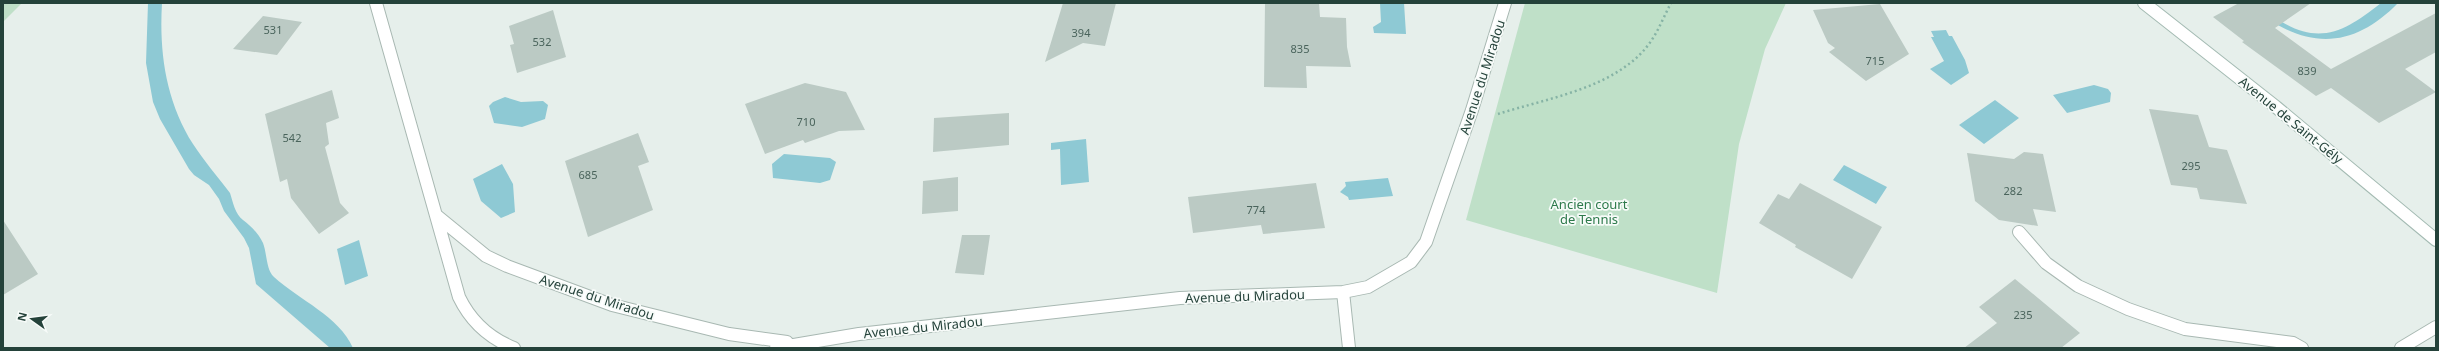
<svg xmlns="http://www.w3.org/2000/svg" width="2439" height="351" font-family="'Noto Sans',sans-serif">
<rect width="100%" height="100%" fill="#e6efeb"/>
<path fill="#bfe0c8" d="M 3,3 L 22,3 L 3,22 Z
M 1525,3 L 1786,3 L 1765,49 L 1739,144 L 1717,293 L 1466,220 Z"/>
<path fill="#8ec9d4" d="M 148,3 L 162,3 C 159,53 166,101 193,144 C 204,161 218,177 230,193 C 233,202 235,214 243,220 C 251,226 258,233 263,243 C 267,253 266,270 274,277 C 299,300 339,316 353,348 L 330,348 L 256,284 L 249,248 L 244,238 L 224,211 L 219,199 L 209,185 L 194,175 L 189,169 L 160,119 L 153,102 L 146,63 Z
M 1380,3 L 1404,3 L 1406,34 L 1374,33 L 1373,27 L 1381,22 Z
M 2381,3 L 2398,3 C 2362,40 2322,51 2276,24 L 2282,22 C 2322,46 2348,29 2381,3 Z
M 1946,30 L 1949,36 L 1952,36 L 1965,60 L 1969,73 L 1951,85 L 1930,69 L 1944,61 L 1931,37 L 1934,37 L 1931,31 Z
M 2094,85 L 2108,89 L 2111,93 L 2110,102 L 2067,113 L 2053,95 Z
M 505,97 L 521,102 L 543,101 L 548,105 L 545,119 L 522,127 L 494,123 L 489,106 L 493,102 Z
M 1995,100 L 2019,118 L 1984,144 L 1959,125 Z
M 1086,139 L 1089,182 L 1061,185 L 1060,149 L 1051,150 L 1051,143 Z
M 784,154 L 830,158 L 836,162 L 830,180 L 820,183 L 773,178 L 772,164 Z
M 502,164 L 513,184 L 515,212 L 501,218 L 481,201 L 473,179 Z
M 1844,165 L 1887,187 L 1876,204 L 1833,180 Z
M 1388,178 L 1393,196 L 1349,200 L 1348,197 L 1340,192 L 1346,186 L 1345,182 Z
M 359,240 L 368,276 L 345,285 L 337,249 Z"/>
<path fill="#bbcac4" d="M 1063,3 L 1116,3 L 1105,46 L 1083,43 L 1045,62 Z
M 1265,3 L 1319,3 L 1320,17 L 1346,18 L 1347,47 L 1351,67 L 1306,66 L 1307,88 L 1264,87 Z
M 2239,3 L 2311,3 L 2275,28 L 2331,69 L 2436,13 L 2436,52 L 2405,69 L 2436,92 L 2379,123 L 2331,88 L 2316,96 L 2242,42 L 2244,41 L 2213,17 Z
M 1880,4 L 1909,54 L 1866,81 L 1829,52 L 1835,48 L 1828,43 L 1813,10 Z
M 553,10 L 566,57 L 517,73 L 510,45 L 514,44 L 509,26 Z
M 263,16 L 302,22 L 277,55 L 233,49 Z
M 805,83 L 846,92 L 865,130 L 839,131 L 805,143 L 803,140 L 765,154 L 745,104 Z
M 332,90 L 339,118 L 326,123 L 329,144 L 325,147 L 340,203 L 349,213 L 319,234 L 291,198 L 287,179 L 280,182 L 265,114 Z
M 2149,109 L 2198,115 L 2209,147 L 2227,150 L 2247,204 L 2200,199 L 2197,188 L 2171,185 Z
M 1009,113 L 1009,145 L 933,152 L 934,118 Z
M 638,133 L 649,162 L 638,166 L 653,210 L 588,237 L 565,161 Z
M 2024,152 L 2043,154 L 2056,212 L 2033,209 L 2038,226 L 1999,220 L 1975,201 L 1967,153 L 2014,159 Z
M 958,177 L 958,211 L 922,214 L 923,181 Z
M 1316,183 L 1325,228 L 1263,234 L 1261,225 L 1193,233 L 1188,197 Z
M 1800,183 L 1882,227 L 1852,279 L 1795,247 L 1796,245 L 1759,223 L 1778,194 L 1789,199 Z
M 3,220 L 38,274 L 3,295 Z
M 962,235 L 990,235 L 984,275 L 955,273 Z
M 2015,279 L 2080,333 L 2061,348 L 1964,348 L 1997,323 L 1979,307 Z"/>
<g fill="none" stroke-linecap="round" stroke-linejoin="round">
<defs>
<path id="lane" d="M 2019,232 L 2046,263 L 2078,286 L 2128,309 L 2185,329 L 2293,343 L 2302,348"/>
<path id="street" d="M 376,3 L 459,297 C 471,322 489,338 514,348
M 437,216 L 486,256 L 507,266 L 612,305 L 729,334 L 787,342
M 1343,292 L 1349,348
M 776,348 L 859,334 L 1180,298 L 1343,292 L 1368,287 L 1411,262 L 1426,242 L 1472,110 L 1505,3
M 2401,348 L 2436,327"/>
<path id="secondary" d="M 2144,3 L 2276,107 L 2436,240"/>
</defs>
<use href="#lane" stroke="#a8b8b2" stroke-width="14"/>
<use href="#street" stroke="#a8b8b2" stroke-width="14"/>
<use href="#secondary" stroke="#a4bbb3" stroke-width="14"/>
<path stroke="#86b3a5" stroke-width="2.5" stroke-dasharray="2 3" stroke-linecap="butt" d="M 1498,114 C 1548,98 1616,88 1649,44 C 1658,32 1664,16 1671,3"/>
<use href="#lane" stroke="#fff" stroke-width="12"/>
<use href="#street" stroke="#fff" stroke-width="12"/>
<use href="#secondary" stroke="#fff" stroke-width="12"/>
</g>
<g text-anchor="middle" stroke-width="3.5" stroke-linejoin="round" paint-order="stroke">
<g font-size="11" fill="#4a645c">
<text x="273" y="34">531</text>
<text x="1081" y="37">394</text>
<text x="542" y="46">532</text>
<text x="1300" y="53">835</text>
<text x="1875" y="65">715</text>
<text x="2307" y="75">839</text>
<text x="806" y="126">710</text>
<text x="292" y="142">542</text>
<text x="2191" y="170">295</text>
<text x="588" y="179">685</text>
<text x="2013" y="195">282</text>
<text x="1256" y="214">774</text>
<text x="2023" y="319">235</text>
</g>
<g font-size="13" fill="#24423a" stroke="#f7fbf9">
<text transform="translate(1482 77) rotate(-72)" y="5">Avenue du Miradou</text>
<text transform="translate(2291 120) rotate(39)" y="5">Avenue de Saint-Gély</text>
<text transform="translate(1245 296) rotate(-2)" y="5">Avenue du Miradou</text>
<text transform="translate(597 297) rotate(18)" y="5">Avenue du Miradou</text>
<text transform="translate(923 327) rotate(-6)" y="5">Avenue du Miradou</text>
</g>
<g font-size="13" fill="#2d7a4b" stroke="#f7fbf9">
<text x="1589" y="209">Ancien court<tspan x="1589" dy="15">de Tennis</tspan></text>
</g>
</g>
<rect width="2439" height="351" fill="none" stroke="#24423a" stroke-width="8"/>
<g transform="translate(32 319) rotate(284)" stroke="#f7fbf9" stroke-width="3" paint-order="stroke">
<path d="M0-3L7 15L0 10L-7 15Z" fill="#24423a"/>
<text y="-6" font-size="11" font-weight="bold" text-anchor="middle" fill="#24423a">N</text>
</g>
</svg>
